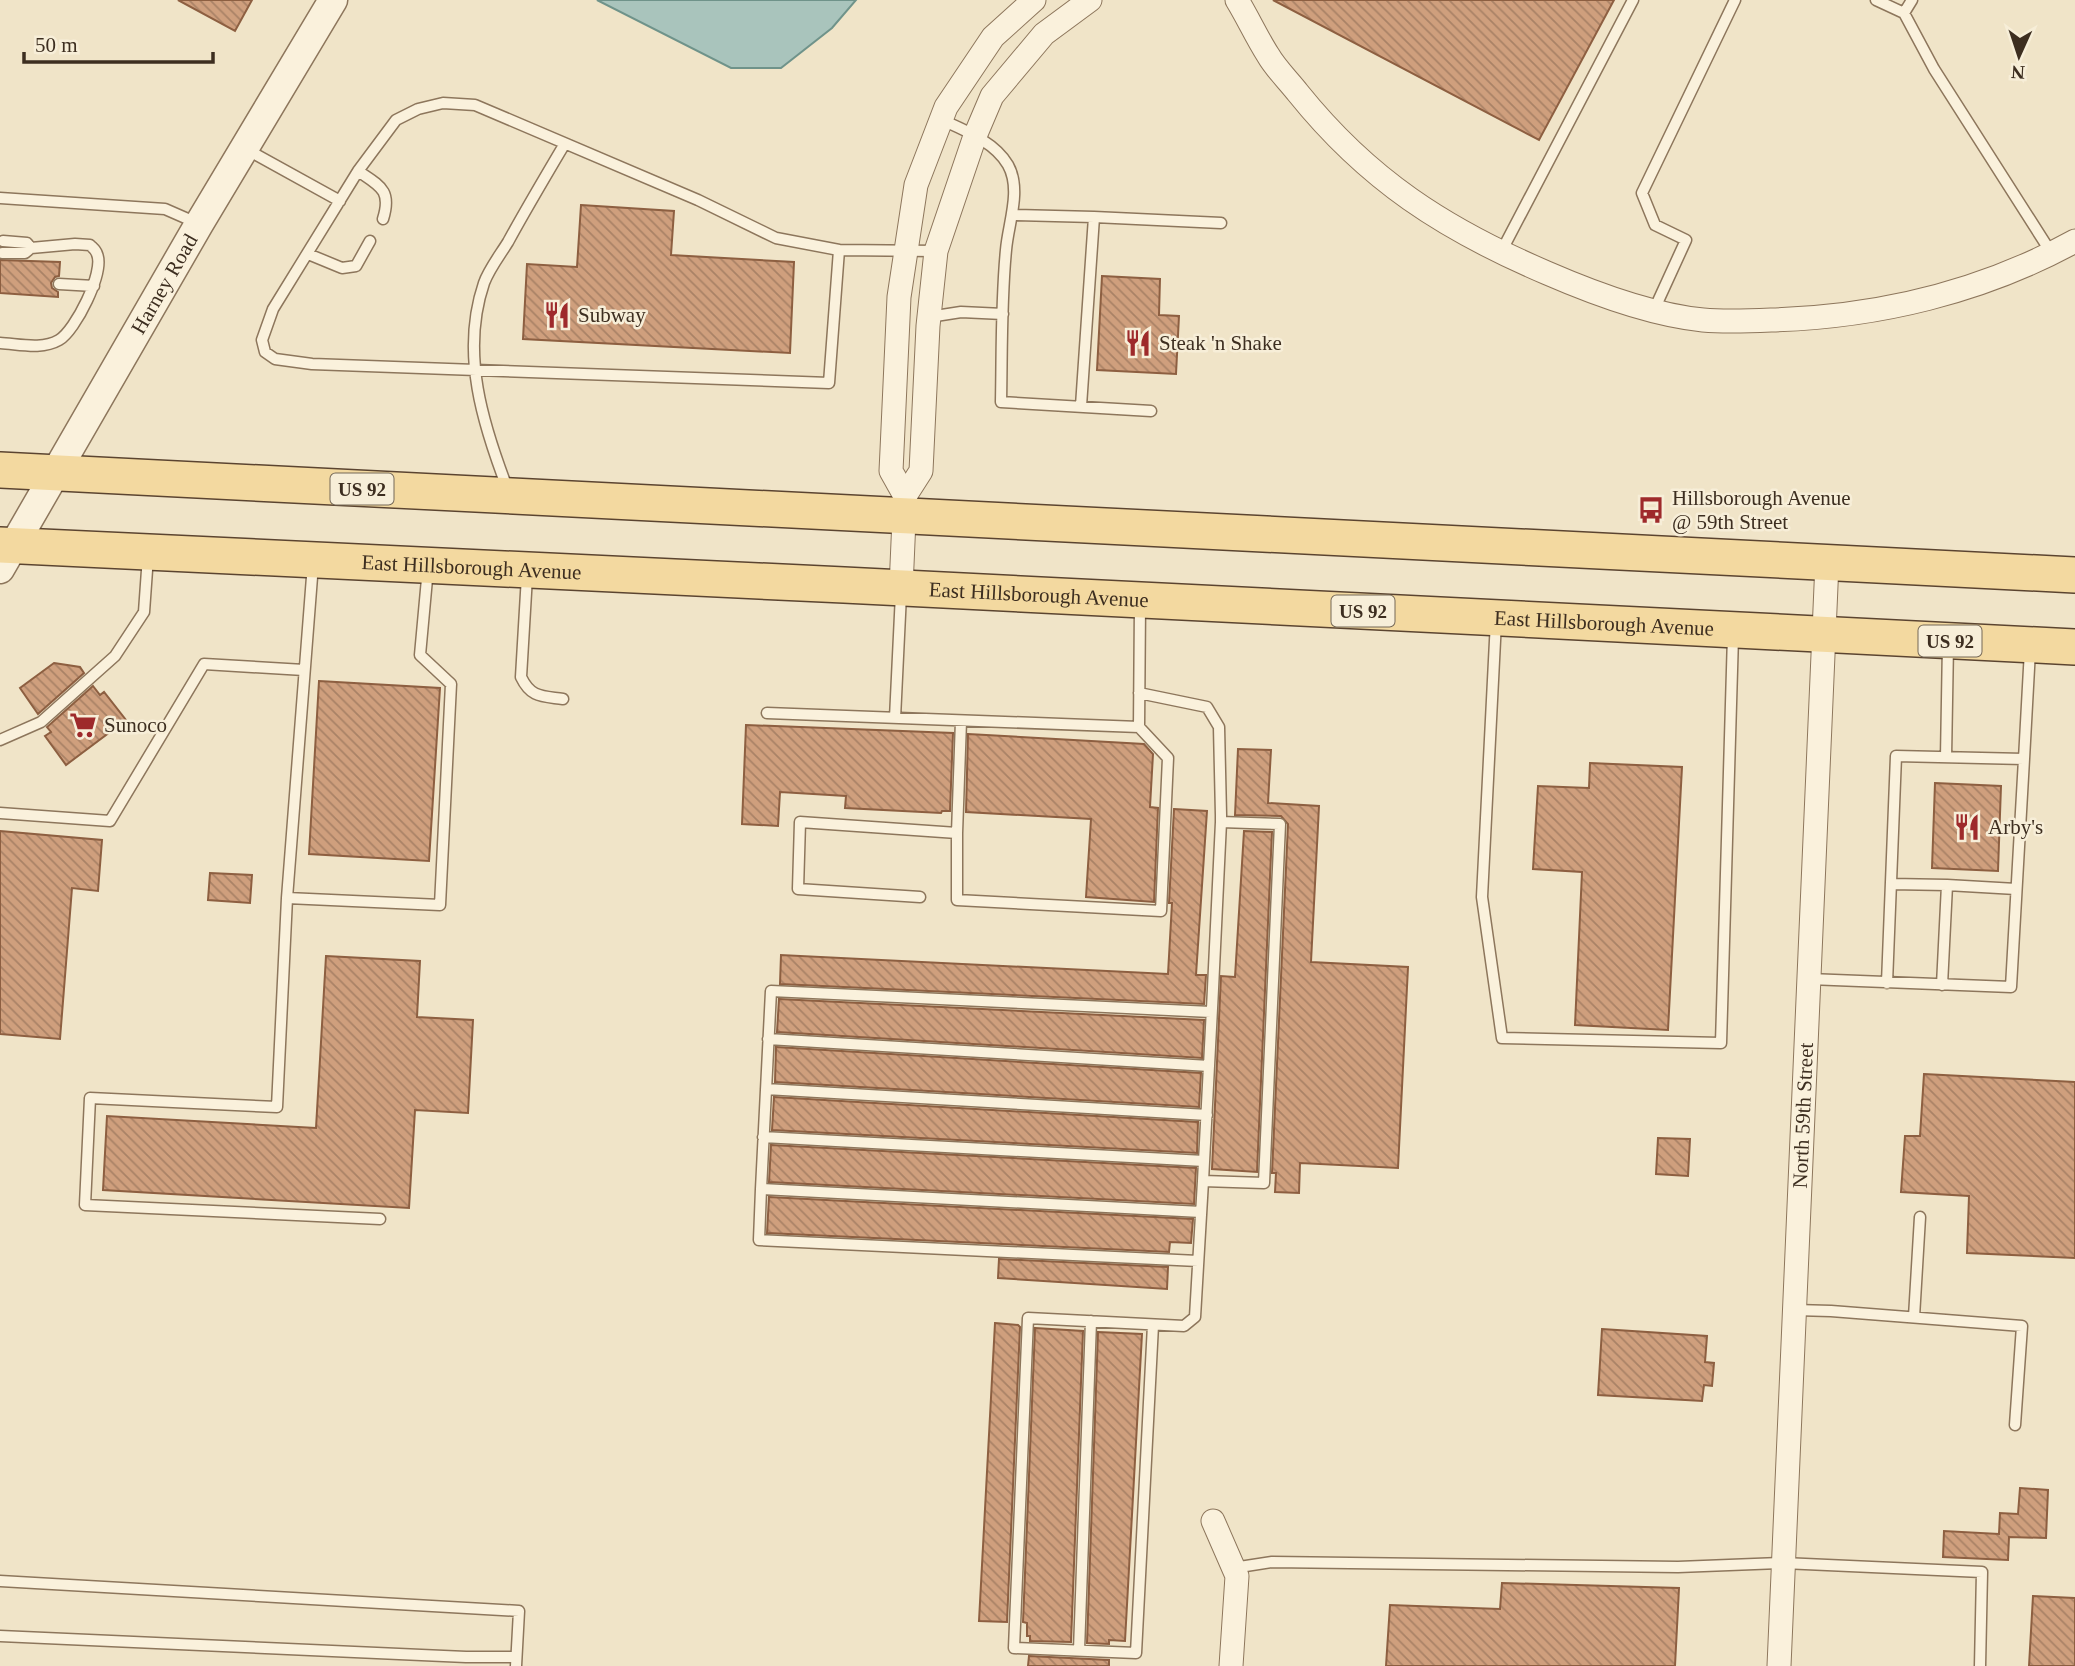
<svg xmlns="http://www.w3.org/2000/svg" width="2075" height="1666" font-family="'Times New Roman',serif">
<defs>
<pattern id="building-back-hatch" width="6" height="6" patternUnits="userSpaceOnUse" patternTransform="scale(1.75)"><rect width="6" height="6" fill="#cf9f7d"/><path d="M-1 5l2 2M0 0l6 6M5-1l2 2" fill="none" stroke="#a98266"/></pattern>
</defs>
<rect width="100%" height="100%" fill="#f0e4c8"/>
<path fill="#a9c4bc" stroke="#6f938a" stroke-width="2" d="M 597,0 L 856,0 L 832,28 L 781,68 L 731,68 Z"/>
<path fill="url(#building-back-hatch)" stroke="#8d5f41" stroke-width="2" d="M 178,0 L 252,0 L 235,31 Z
M 1273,0 L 1614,0 L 1539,140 Z
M 581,205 L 674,211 L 671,255 L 794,262 L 790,353 L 523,339 L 527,264 L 577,267 Z
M 0,260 L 60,262 L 59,276 L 55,277 L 51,283 L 52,288 L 58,292 L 58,297 L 0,293 Z
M 1102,276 L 1160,279 L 1159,315 L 1179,316 L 1176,374 L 1097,370 Z
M 54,663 L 80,667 L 84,673 L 38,714 L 20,688 Z
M 319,681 L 440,688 L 429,861 L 309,854 Z
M 93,686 L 100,695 L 104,692 L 126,720 L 66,765 L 45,736 L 51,732 L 47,727 Z
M 746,725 L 953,733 L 950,811 L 942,811 L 941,813 L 845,808 L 846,796 L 780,792 L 778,826 L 742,824 Z
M 968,734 L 1144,744 L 1153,754 L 1150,807 L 1158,808 L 1154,902 L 1086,897 L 1091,819 L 966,812 Z
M 1238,749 L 1271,750 L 1268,803 L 1319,806 L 1311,962 L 1408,967 L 1398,1168 L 1300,1163 L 1299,1193 L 1275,1192 L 1276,1173 L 1272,1173 L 1288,824 L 1281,816 L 1235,815 Z
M 1590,763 L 1682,767 L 1668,1030 L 1575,1025 L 1582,872 L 1533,869 L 1538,786 L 1589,788 Z
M 1935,783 L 2001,786 L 1998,871 L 1932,868 Z
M 1174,809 L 1207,811 L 1196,975 L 1206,975 L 1204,1004 L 780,984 L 781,955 L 1168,974 L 1172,903 L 1169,903 Z
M 0,831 L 102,840 L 98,891 L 72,888 L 60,1039 L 0,1034 Z
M 1244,831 L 1272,832 L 1257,1172 L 1212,1169 L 1221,976 L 1235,977 Z
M 210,873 L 252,875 L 250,903 L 208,900 Z
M 326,956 L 420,961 L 417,1017 L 473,1020 L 468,1113 L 415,1110 L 409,1208 L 103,1190 L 107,1116 L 316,1128 Z
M 779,999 L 1204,1020 L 1202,1058 L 777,1032 Z
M 776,1047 L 1201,1073 L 1199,1107 L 775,1082 Z
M 1924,1074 L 2075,1082 L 2075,1258 L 1967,1253 L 1969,1196 L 1901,1192 L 1905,1136 L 1920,1136 Z
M 774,1097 L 1198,1122 L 1197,1153 L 772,1130 Z
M 1658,1138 L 1690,1139 L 1688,1176 L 1656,1174 Z
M 771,1145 L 1196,1168 L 1194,1204 L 769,1182 Z
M 769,1197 L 1193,1219 L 1191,1243 L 1170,1242 L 1169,1252 L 767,1233 Z
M 999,1259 L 1168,1267 L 1167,1289 L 998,1278 Z
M 995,1323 L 1018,1325 L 1020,1327 L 1007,1622 L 979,1621 Z
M 1035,1328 L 1083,1331 L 1071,1642 L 1030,1641 L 1030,1636 L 1027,1636 L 1027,1623 L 1023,1622 Z
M 1602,1329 L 1707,1336 L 1705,1362 L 1714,1363 L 1712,1386 L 1704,1385 L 1702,1401 L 1598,1395 Z
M 1098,1332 L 1142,1334 L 1125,1641 L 1109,1640 L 1109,1644 L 1087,1643 Z
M 2020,1488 L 2048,1490 L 2046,1538 L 2009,1537 L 2008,1560 L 1943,1557 L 1944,1531 L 1999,1534 L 2000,1513 L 2018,1514 Z
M 1502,1583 L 1679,1588 L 1675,1666 L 1386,1666 L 1390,1605 L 1500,1609 Z
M 2033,1596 L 2075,1598 L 2075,1666 L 2029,1666 Z
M 1029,1656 L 1109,1660 L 1109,1666 L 1028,1666 Z"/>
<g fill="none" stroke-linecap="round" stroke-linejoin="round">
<defs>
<path id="service" d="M 1876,0 L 1904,13 L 1912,0
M 1904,13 L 1934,69 L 2052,254
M 942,120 C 964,130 995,142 1008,165 C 1022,190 1008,224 1006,250 C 1001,301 1002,352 1001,402 L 1151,411
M 244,148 L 340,201
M 358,171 C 380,186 392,190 383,219
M 0,198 L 165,209 L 197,223
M 1013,215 L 1094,217 L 1081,406
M 1094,217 L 1221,223
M 839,250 L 776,238 L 698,200 L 475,105 L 443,103 L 418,109 L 396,120 L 358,171 L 273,309 L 262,340 L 265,352 L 275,359 L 312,364 L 829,383 L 839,250 L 936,251
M 2,253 L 25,253 L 31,248
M 308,254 L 342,268 L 356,266 L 370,241
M 1500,254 L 1633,0
M 59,284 L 94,286
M 1654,310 L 1686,240 L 1655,225 L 1642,193 L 1735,0
M 929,317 L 961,312 L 1003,314
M 0,343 C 19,344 42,350 59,340 C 75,331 105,272 97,254 C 96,250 93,248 90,245 L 75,244 L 31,248 L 27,243 L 3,241
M 508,490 C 483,425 460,353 484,283 C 489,269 500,255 508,242 C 526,209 545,177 564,145
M 313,564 L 287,898 L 277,1107 L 90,1098 L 85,1205 L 380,1219
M 527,576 L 521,677 C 531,698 542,696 563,699
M 1496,621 L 1482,897 L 1502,1038 L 1721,1043 L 1733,636
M 1139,693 L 1207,707 L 1219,727 L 1221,815 L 1221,822 C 1215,942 1210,1061 1203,1181 L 1264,1183 L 1280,824 L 1221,822
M 767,713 L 1139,727 L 1140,605
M 895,718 L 901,594
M 0,740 L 41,722 L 115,656 L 144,612 L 148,556
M 1946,757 L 1948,644
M 2024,759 L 2030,650
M 0,813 L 110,821 L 204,664 L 304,670
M 957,833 L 957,900 L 1161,911 L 1168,758 L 1139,727
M 1891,884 L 1947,885 L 1942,985
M 1947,885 L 2016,889
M 920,897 L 798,889 L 800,822 L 957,833 L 961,721
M 287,898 L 440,905 L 451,684 L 420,655 L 428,568
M 1809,979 L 2011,987 L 2024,759 L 1896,756 L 1887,983
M 768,1039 L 1209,1066
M 766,1089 L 1207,1115
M 763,1137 L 1204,1161
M 761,1189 L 759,1240 L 1198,1261
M 1201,1212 L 761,1189 L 771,991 L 1211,1012
M 1795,1310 L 1831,1311 L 2022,1326 L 2015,1425
M 1914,1317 L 1920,1217
M 1153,1325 L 1136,1653 L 1014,1648 L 1028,1318 L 1184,1326 L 1195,1317 L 1203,1181
M 1233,1568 L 1272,1562 L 1678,1567 L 1783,1563 L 1982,1572 L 1980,1666
M 0,1581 L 519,1611 L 516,1666
M 0,1636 L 466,1657 L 516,1657
M 1079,1650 L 1091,1321"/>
<g id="minor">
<path d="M 1237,0 C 1248,18 1257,38 1268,55 C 1276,69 1288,80 1298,93 C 1368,180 1444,229 1547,273 C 1593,293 1652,315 1703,320 C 1725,322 1749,321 1771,320 C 1877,317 1982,292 2075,241"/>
<path d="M 905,496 L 921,471 L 928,326 L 936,251 L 975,136 L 992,96 L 1044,34 L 1090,0"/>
<path d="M 901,588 L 905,496 L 891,471 L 892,450 L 899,297 L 916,185 L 946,107 L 993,37 L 1034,0"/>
<path d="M 1213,1521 L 1237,1576 L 1231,1666"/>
<path id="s1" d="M 1779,1666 L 1827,563"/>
</g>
<g id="tertiary">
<path id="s2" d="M 0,569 L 199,224 L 333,0"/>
</g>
<g id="primary">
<path d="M 0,470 L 2075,575"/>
<path id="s3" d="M 0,545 L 844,585 L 2075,647"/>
</g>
</defs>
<use href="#service" stroke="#8d765c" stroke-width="13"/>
<use href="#minor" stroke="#8d765c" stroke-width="25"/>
<use href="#tertiary" stroke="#8d765c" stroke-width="31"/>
<use href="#primary" stroke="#5b4430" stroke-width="38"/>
<use href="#service" stroke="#faf1dc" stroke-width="10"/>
<use href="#minor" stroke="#faf1dc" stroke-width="23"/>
<use href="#tertiary" stroke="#faf1dc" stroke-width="28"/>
<use href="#primary" stroke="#f3d9a0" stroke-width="35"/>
</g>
<defs>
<symbol id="restaurant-bare" viewBox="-9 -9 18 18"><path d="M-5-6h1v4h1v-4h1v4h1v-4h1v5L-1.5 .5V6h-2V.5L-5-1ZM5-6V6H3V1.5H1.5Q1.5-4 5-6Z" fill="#9e2a2b" stroke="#f7eed8" stroke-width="2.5" paint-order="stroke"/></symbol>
<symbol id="bus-bare" viewBox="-9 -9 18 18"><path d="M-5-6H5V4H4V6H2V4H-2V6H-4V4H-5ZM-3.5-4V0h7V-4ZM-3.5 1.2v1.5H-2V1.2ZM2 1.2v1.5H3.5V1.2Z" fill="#9e2a2b" stroke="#f7eed8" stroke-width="2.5" paint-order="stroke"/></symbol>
<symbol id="supermarket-bare" viewBox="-9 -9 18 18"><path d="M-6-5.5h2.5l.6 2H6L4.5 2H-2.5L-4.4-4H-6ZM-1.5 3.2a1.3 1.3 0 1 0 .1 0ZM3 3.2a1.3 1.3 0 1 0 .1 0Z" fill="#9e2a2b" stroke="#f7eed8" stroke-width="2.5" paint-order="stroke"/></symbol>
</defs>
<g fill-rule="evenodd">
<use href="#restaurant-bare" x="538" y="296" width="38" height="38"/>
<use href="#restaurant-bare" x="1119" y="324" width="38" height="38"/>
<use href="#bus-bare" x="1632" y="491" width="38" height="38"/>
<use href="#supermarket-bare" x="64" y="706" width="38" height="38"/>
<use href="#restaurant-bare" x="1948" y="808" width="38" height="38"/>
</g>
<g text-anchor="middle" stroke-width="5" stroke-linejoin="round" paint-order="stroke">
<g fill="#f7eed8" stroke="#756857" stroke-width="2">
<rect x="330.5" y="473.5" width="63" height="31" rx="5"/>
<rect x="1331.5" y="595.5" width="63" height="31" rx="5"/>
<rect x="1918.5" y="625.5" width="63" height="31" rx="5"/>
</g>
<g font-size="19" font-weight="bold" fill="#3d2e20">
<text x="362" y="496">US 92</text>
<text x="1363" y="618">US 92</text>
<text x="1950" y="648">US 92</text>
</g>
<g font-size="21" fill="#3d2e20" stroke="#f7eed8">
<text dy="7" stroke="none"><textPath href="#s2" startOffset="329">Harney Road</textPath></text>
<text dy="7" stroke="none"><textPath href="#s3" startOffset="472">East Hillsborough Avenue</textPath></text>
<text dy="7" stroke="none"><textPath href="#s3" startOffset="1040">East Hillsborough Avenue</textPath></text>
<text dy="7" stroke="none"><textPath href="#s3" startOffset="1606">East Hillsborough Avenue</textPath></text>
<text dy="7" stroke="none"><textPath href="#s1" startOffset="551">North 59th Street</textPath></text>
</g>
<g font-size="21" fill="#3d2e20" stroke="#f7eed8" text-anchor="start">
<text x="578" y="322">Subway</text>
<text x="1159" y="350">Steak 'n Shake</text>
<text x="1672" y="505">Hillsborough Avenue<tspan x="1672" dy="24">@ 59th Street</tspan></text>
<text x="104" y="732">Sunoco</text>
<text x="1988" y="834">Arby's</text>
</g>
</g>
<g transform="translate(2019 56) rotate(183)" stroke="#f7eed8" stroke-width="5" paint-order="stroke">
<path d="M0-5L12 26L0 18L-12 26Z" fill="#3d2e20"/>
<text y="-10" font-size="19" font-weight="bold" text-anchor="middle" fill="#3d2e20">N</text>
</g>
<path d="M24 52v10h189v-10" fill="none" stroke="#3d2e20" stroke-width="3.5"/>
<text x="35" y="52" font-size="21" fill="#3d2e20" stroke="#f7eed8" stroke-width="5" paint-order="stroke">50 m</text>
</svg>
